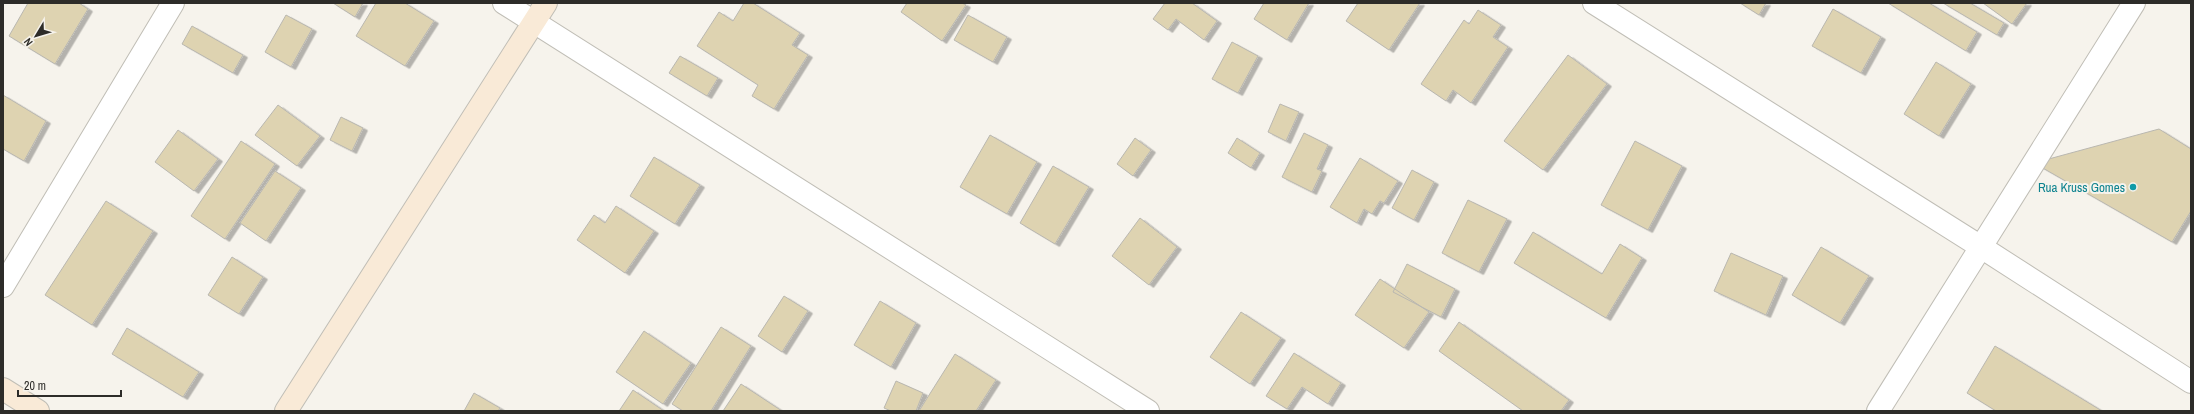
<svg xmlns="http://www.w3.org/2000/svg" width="2194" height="414" font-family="'Archivo Narrow',sans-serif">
<defs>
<filter id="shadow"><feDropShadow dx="4.5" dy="2.5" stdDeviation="0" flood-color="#0004"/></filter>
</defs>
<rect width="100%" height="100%" fill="#f6f3ec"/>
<path fill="#ded3b1" stroke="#b9b7b0" filter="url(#shadow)" d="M 28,3 L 79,3 L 88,9 L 55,64 L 9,36 Z
M 333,3 L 363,3 L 355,17 Z
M 376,3 L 405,3 L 434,21 L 405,66 L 356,36 Z
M 744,3 L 753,3 L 800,33 L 792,45 L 808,55 L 774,109 L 752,96 L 758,85 L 697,46 L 719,12 L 733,21 Z
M 907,3 L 962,3 L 966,5 L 942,41 L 901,12 Z
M 1165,3 L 1192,3 L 1217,21 L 1204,40 L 1176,19 L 1168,30 L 1153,19 Z
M 1264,3 L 1309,3 L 1287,40 L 1254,19 Z
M 1358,3 L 1420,3 L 1389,50 L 1346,21 Z
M 1740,3 L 1766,3 L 1759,15 Z
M 1888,3 L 1929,3 L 1977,32 L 1966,51 Z
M 1943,3 L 1970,3 L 2004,23 L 1997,35 Z
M 1983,3 L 2027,3 L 2012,24 Z
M 1833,9 L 1881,37 L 1861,73 L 1812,46 Z
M 1478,10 L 1501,25 L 1493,37 L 1508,47 L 1471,103 L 1453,90 L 1446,101 L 1421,84 L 1464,20 L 1469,24 Z
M 286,15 L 312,29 L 291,67 L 265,52 Z
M 968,15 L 1007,37 L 993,62 L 954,40 Z
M 192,26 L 243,55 L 233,73 L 182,44 Z
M 1232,42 L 1258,56 L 1238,93 L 1212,79 Z
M 1568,55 L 1607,84 L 1543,170 L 1504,141 Z
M 680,56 L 718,78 L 707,96 L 669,73 Z
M 1936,62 L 1971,84 L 1939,136 L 1904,114 Z
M 3,95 L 46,121 L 24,161 L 3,149 Z
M 1280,104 L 1299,112 L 1286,141 L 1268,132 Z
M 278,105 L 320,136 L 297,166 L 255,135 Z
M 341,117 L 363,128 L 352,151 L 330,140 Z
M 2159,129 L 2191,149 L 2191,211 L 2172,242 L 2034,163 Z
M 178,130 L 218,159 L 194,191 L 155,162 Z
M 1304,133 L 1328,145 L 1317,169 L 1322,171 L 1312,192 L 1282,177 Z
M 990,135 L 1037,162 L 1007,214 L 960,187 Z
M 1135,138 L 1151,150 L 1133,176 L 1117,164 Z
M 1237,138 L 1260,153 L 1251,168 L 1228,153 Z
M 241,141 L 275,164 L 225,239 L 191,216 Z
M 1635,141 L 1682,166 L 1648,230 L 1601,205 Z
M 654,157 L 700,185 L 675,224 L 630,196 Z
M 1360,158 L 1398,181 L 1384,203 L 1380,201 L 1372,214 L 1364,209 L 1357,223 L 1330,207 Z
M 1053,166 L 1089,187 L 1055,244 L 1020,223 Z
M 1412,170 L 1434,182 L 1414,220 L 1392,208 Z
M 275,171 L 301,188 L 266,241 L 240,223 Z
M 1468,200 L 1507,219 L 1479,272 L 1442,253 Z
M 106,201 L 153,231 L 92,325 L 45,295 Z
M 616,206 L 654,231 L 625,273 L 577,240 L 594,215 L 605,223 Z
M 1140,218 L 1177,247 L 1149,285 L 1112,256 Z
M 1533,232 L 1602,274 L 1620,244 L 1642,258 L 1606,318 L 1514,263 Z
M 1821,247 L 1869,276 L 1840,323 L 1792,295 Z
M 1731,253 L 1783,276 L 1766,315 L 1714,291 Z
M 232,257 L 263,277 L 239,314 L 208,295 Z
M 1407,264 L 1455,289 L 1441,317 L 1393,292 Z
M 1380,279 L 1429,312 L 1404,348 L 1355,315 Z
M 784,296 L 808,311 L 782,352 L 758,336 Z
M 880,301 L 916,323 L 891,367 L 854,345 Z
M 1241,312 L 1281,338 L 1250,384 L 1210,357 Z
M 1459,322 L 1569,400 L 1561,411 L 1523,411 L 1439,351 Z
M 721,327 L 751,346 L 711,411 L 683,411 L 672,404 Z
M 127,328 L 199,372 L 183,397 L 112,354 Z
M 644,331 L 691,363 L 663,404 L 616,372 Z
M 1995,346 L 2102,411 L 1996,411 L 1967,393 Z
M 1294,353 L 1341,383 L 1328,404 L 1302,387 L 1287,409 L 1266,396 Z
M 955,354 L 996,380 L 976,411 L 919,411 Z
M 896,381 L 923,393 L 916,411 L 891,411 L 884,408 Z
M 741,384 L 782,411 L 723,411 Z
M 633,390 L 664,411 L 619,411 Z
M 474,393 L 500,408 L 498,411 L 464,411 Z"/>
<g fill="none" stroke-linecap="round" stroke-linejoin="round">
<defs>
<path id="street" d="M 504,3 L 1148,411
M 1594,3 L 1981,247 L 2191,382
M 3,286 L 173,3
M 1878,411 L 2134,3"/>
<path id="secondary" d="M 3,389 L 38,411
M 286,411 L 546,3"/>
</defs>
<use href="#street" stroke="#c0beb6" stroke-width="24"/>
<use href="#secondary" stroke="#c0beb6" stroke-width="24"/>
<use href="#street" stroke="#fff" stroke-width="22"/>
<use href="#secondary" stroke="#f9ead7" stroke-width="22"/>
</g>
<circle fill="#0f9aa8" stroke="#f6f3ec" stroke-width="1.5" cx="2133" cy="187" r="4"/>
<g text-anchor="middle" stroke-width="4" stroke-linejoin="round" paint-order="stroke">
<g font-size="13" fill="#0d838f" stroke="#f6f3ec" text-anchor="end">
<text x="2125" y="192">Rua Kruss Gomes</text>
</g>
</g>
<rect width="2194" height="414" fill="none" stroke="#2d2c29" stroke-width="8"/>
<g transform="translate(36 36) rotate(232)" stroke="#f6f3ec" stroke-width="3" paint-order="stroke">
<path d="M0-3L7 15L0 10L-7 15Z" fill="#2d2c29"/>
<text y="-6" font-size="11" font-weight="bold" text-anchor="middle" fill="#2d2c29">N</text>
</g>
<path d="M18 390v6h103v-6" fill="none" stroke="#2d2c29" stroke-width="2"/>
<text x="24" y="390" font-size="12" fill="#2d2c29" stroke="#f6f3ec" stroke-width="3" paint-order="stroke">20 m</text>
</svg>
